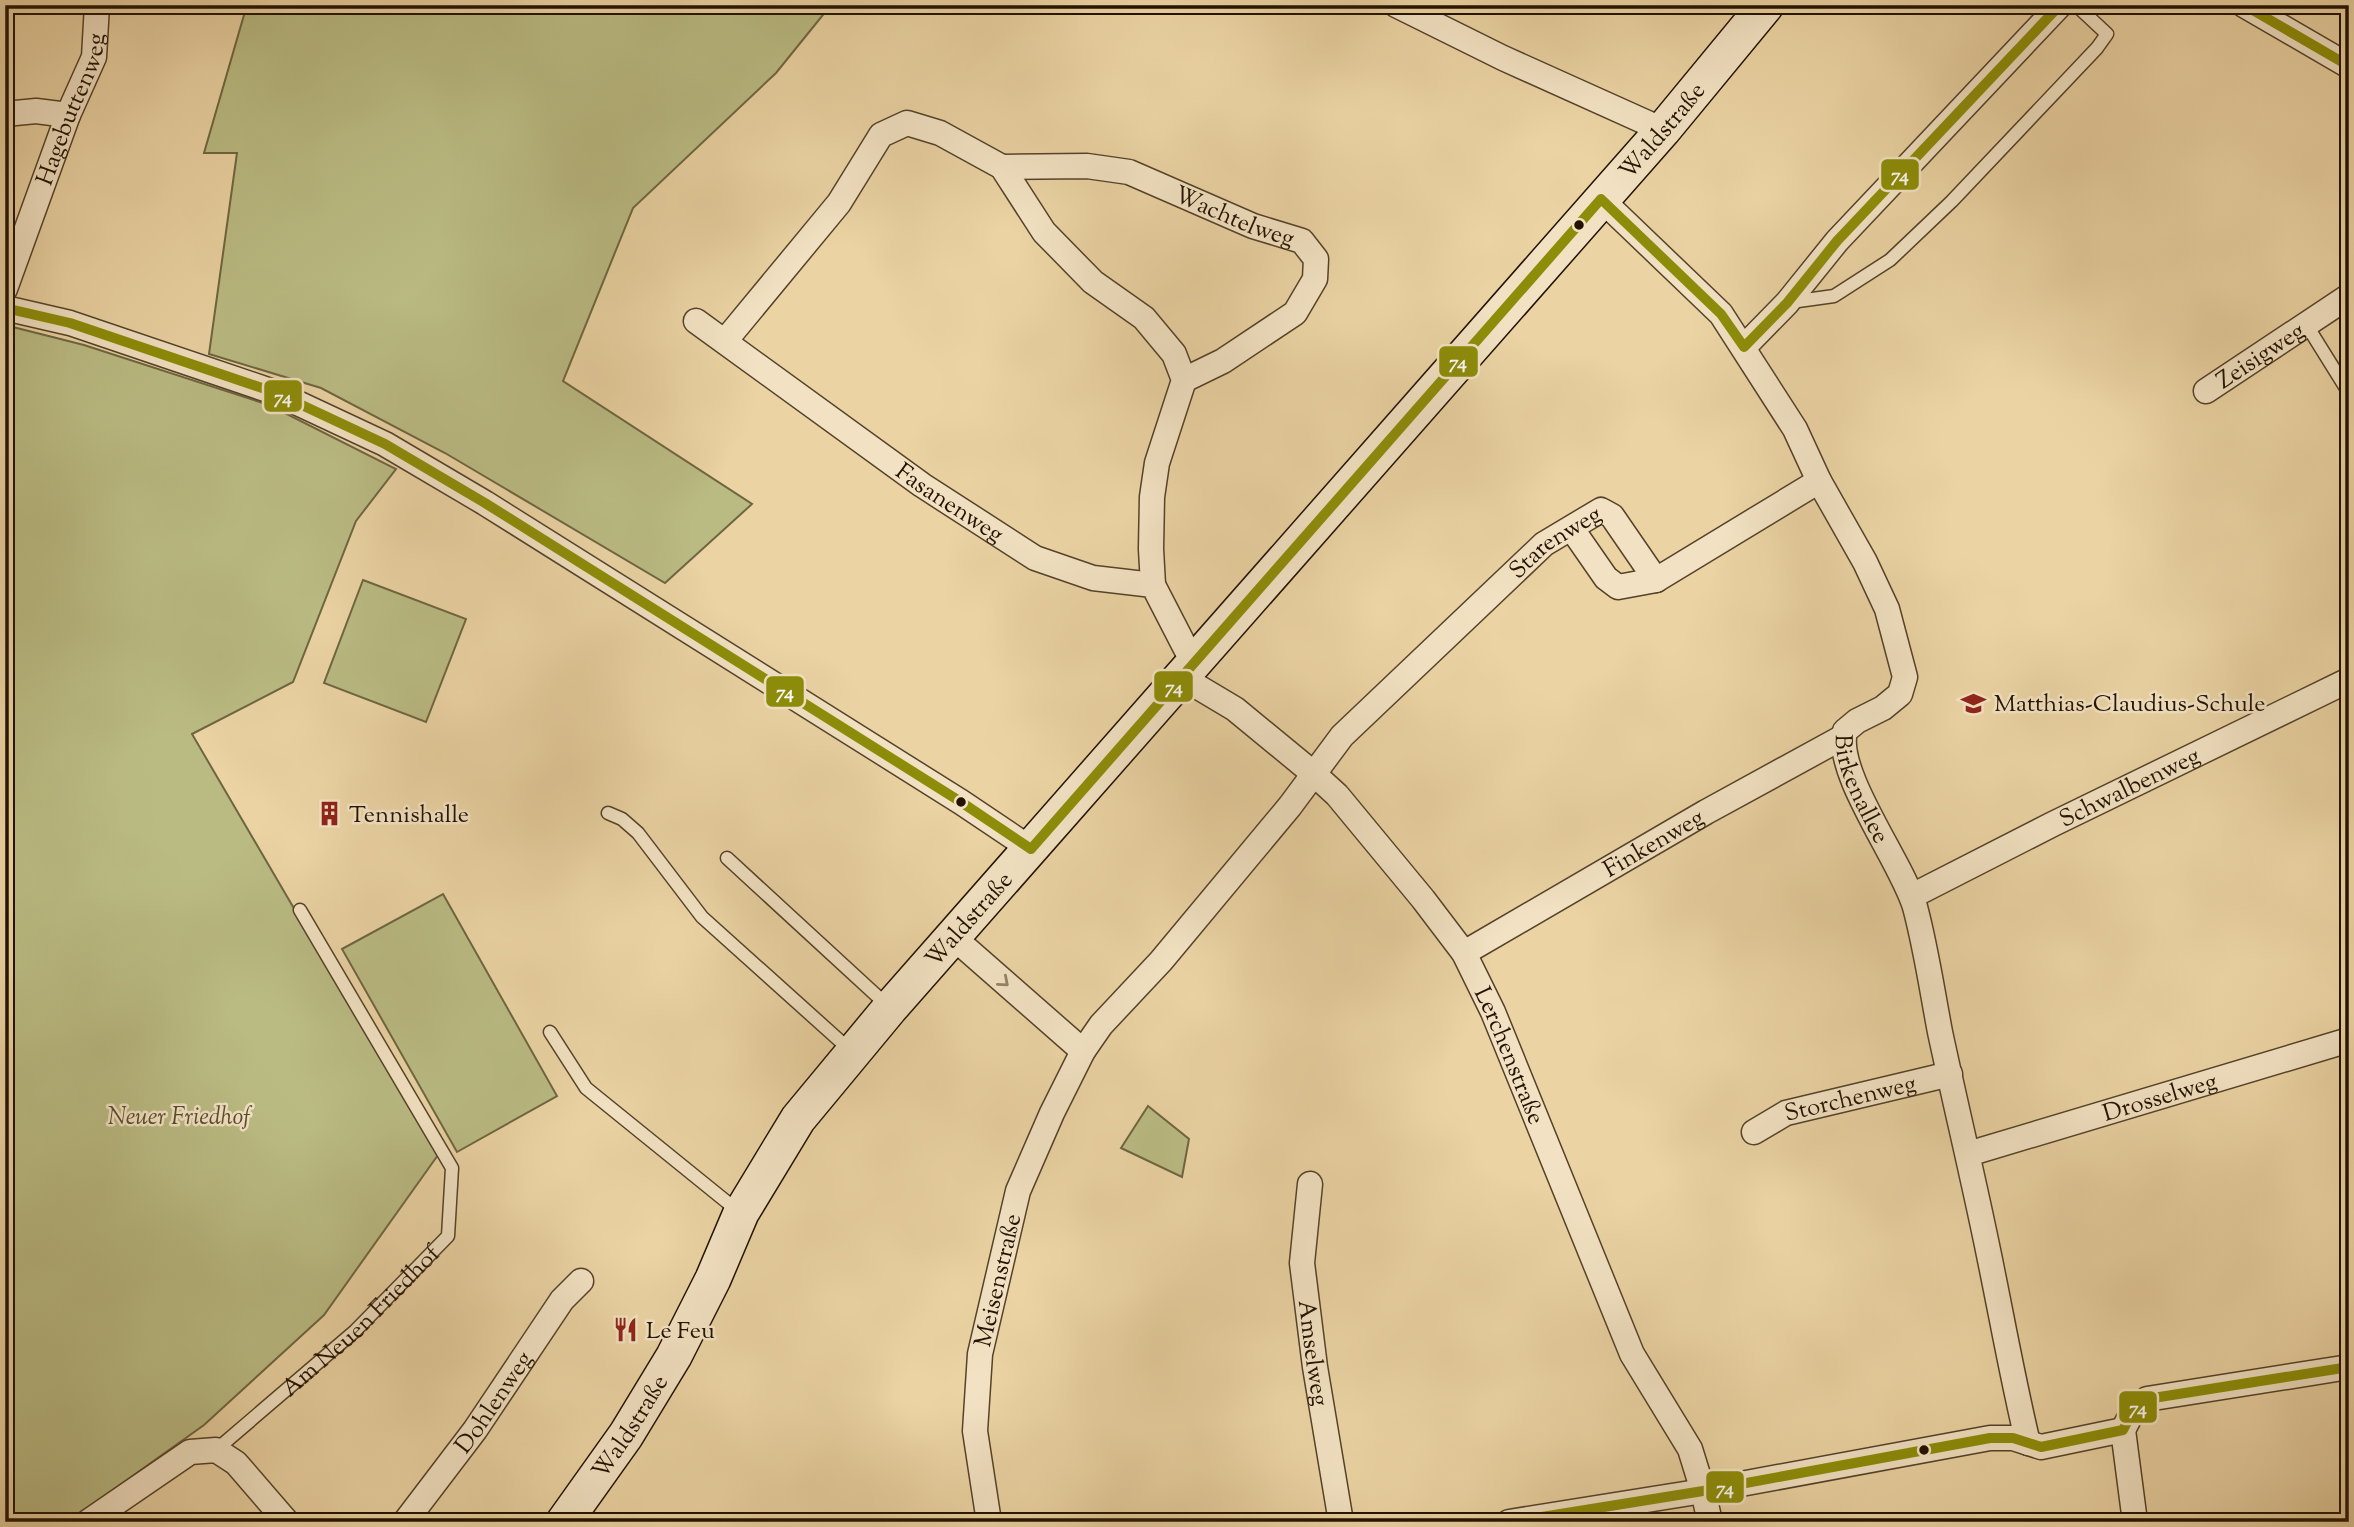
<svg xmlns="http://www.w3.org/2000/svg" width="2354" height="1527" font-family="'Sorts Mill Goudy',serif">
<rect width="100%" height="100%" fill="#ebd3a3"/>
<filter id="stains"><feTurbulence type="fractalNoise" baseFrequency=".00286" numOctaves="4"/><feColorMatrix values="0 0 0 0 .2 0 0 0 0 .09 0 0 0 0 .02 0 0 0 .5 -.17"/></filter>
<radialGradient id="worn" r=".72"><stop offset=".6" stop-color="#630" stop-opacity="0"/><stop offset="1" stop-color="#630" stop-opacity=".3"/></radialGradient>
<path fill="#babb83" stroke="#6e6642" stroke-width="2" d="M 250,5 L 831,5 L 776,73 L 633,208 L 563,381 L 752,504 L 665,583 L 445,453 L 321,388 L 209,354 L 237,153 L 204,153 L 244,15 Z
M 5,325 L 84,345 L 269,405 L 396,469 L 356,521 L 293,682 L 192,734 L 438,1155 L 324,1315 L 204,1425 L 68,1522 L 5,1522 Z
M 363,580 L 466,619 L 426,722 L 324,683 Z
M 443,894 L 557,1096 L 457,1152 L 342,949 Z
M 1148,1106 L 1189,1139 L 1182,1177 L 1121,1148 Z"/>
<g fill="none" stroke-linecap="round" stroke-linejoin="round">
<defs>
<g id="lane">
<path d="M 1791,302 L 1834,296 L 1890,260 L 1952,201 L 2097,48 L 2107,34 L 2076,5"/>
<path d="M 2306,324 L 2349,393"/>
<path d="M 608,813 L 622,819 L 638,833 L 702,917 L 850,1050"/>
<path d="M 727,858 L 889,1007"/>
<path d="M 550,1032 L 586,1088 L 738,1211"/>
<path id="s1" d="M 216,1450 L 355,1331 L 448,1236 L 452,1168 L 300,910"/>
</g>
<g id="street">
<path d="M 1396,5 L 1503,58 L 1663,130"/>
<path d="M 2244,5 L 2349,66"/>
<path d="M 5,114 L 36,111 L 68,115"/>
<path id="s2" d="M 1002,167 L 1087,166 L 1129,172 L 1253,226 L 1302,241 L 1316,259 L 1315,279 L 1295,313 L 1223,361 L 1184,380"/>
<path id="s3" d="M 1601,199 L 1721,314 L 1795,429 L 1819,481 L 1865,562 L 1887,609 L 1905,677 L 1900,694 L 1883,708 L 1857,721 L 1845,731 C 1834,773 1902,862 1915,907 C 1926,948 1932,990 1940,1032 C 1956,1107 1974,1181 1989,1255 C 2002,1318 2013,1381 2028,1443"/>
<path id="s4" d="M 5,289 L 68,115 L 94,57 L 97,5"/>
<path d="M 5,308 L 70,323 L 274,392 L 385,444 L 485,503 L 961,802 L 1031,849"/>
<path id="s5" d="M 696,321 L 922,485 L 1035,558 L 1093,578 L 1153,585 L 1186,649 L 1196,662"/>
<path d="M 725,341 L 839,203 L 881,135 L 907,123 L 940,133 L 1002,167 L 1044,232 L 1093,282 L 1144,318 L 1174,354 L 1184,380 L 1157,463 L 1152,497 L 1151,549 L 1153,585"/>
<path d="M 1744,347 L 1787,303 L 1837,241 L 2060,5"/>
<path id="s6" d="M 2206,391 L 2349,296"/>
<path d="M 1572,529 L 1606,578 L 1618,587 L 1656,580"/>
<path id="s7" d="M 1183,678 L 1235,709 L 1314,774 L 1337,795 L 1423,899 L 1464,953 L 1493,1012 L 1632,1354 L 1690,1449 L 1703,1491 L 1710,1522"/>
<path id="s8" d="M 1912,896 L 2053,824 L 2349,680"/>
<path d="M 953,937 L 1083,1051"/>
<path id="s9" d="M 1464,953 L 1706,812 L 1843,737"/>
<path id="s10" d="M 1754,1132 L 1786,1113 L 1950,1074"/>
<path id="s11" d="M 1968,1154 L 2349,1040"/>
<path id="s12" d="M 1310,1184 L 1302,1263 L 1315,1367 L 1341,1522"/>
<path d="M 2123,1430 L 2135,1522"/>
<path d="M 88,1522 L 190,1452 L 216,1450 L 236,1463 L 287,1522"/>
<path id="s13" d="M 405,1522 L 475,1430 L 562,1300 L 581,1281"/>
<path id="s14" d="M 989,1522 L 975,1431 L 980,1354 L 1018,1191 L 1052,1113 L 1083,1051 L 1101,1025 L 1161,961 L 1290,806 L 1342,736 L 1544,544 L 1601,510 L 1612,516 L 1656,580 L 1819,481"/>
<path d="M 1509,1522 L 1703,1491 L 1990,1438 L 2013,1438 L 2041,1447 L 2123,1430 L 2133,1411 L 2147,1399 L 2349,1367"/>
</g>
<g id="secondary">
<path id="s15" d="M 564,1522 L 626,1435 L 674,1356 L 713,1279 L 741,1213 L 798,1119 L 890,1008 L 1663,130 L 1766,5"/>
</g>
</defs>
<use href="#lane" stroke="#544229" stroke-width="15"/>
<use href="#street" stroke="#544229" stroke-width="27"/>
<use href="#secondary" stroke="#221200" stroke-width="38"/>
<use href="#lane" stroke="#f2e2c3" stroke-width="12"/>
<use href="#street" stroke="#f2e2c3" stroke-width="24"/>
<use href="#secondary" stroke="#f2e2c3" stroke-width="35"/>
<defs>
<path id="bus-1" d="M 2244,5 L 2349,66
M 1601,199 L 1721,314 L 1744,347
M 5,308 L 70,323 L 274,392 L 385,444 L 485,503 L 961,802 L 1031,849
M 1744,347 L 1787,303 L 1837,241 L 2060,5
M 1031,849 L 1601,199
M 1511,1522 L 1703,1491 L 1990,1438 L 2013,1438 L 2041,1447 L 2123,1430 L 2133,1411 L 2147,1399 L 2349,1367"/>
</defs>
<use href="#bus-1" stroke="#f2e2c3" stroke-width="16"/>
<use href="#bus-1" stroke="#8d8d09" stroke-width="10"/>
</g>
<defs><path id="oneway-chevron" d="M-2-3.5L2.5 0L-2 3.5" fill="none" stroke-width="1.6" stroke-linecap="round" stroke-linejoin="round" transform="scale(1.75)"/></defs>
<use stroke="#94846b" href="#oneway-chevron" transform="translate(1004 982) rotate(41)"/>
<defs>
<symbol id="school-bare" viewBox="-9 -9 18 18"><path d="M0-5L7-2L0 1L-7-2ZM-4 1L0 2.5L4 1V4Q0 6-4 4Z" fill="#8f2418" stroke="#f2e2c3" stroke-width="2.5" paint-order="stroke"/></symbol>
<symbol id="building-bare" viewBox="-9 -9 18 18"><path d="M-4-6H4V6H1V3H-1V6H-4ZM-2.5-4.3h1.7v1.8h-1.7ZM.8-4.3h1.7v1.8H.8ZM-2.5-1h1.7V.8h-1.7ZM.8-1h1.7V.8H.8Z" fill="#8f2418" stroke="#f2e2c3" stroke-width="2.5" paint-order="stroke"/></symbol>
<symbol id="restaurant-bare" viewBox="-9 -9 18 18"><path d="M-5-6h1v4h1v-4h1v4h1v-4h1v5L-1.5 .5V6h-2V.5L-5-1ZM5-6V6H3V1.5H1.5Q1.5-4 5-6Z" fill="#8f2418" stroke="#f2e2c3" stroke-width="2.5" paint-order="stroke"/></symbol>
</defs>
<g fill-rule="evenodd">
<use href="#school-bare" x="1956" y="686" width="35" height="35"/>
<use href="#building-bare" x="312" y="796" width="35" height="35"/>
<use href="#restaurant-bare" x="608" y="1312" width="35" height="35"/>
</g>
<g fill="#221200" stroke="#f2e2c3" stroke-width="2.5">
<circle cx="1579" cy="225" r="6"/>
<circle cx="961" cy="802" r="6"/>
<circle cx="1924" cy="1450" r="6"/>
</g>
<g text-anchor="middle" stroke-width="5" stroke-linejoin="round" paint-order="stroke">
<g font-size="24" fill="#221200" stroke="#f2e2c3">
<text dy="8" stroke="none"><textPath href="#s4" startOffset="192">Hagebuttenweg</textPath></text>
<text dy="8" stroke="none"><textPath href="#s15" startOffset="1780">Waldstraße</textPath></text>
<text dy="8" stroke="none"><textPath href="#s2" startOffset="242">Wachtelweg</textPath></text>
<text dy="8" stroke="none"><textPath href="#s6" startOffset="65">Zeisigweg</textPath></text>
<text dy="8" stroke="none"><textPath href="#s5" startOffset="312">Fasanenweg</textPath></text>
<text dy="8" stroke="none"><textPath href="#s14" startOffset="1188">Starenweg</textPath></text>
<text dy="8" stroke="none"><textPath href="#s8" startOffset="243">Schwalbenweg</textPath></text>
<text dy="8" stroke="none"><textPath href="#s3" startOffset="721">Birkenallee</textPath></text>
<text dy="8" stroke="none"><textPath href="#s9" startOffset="219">Finkenweg</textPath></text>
<text dy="8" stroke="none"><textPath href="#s15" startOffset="730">Waldstraße</textPath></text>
<text dy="8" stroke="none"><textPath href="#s7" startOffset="509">Lerchenstraße</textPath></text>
<text dy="8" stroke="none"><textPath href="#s11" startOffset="200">Drosselweg</textPath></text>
<text dy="8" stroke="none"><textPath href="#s10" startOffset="103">Storchenweg</textPath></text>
<text dy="8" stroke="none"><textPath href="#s14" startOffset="245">Meisenstraße</textPath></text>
<text dy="8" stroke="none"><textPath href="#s1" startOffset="194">Am Neuen Friedhof</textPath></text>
<text dy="8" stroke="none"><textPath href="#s12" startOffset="170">Amselweg</textPath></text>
<text dy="8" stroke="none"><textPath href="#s13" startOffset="149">Dohlenweg</textPath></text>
<text dy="8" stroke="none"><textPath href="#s15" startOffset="116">Waldstraße</textPath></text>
</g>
<g font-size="24" fill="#221200" stroke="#f2e2c3" text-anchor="start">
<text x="1994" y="711">Matthias-Claudius-Schule</text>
<text x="349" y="822">Tennishalle</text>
<text x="646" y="1338">Le Feu</text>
</g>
<g font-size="24" font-style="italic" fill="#574d2e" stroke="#f2e2c3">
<text x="179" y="1124">Neuer Friedhof</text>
</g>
</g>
<g stroke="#f2e2c3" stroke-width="2.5">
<rect x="1880" y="158" width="40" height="33" rx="7" fill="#8d8d09"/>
<rect x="1438" y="345" width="41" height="33" rx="7" fill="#8d8d09"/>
<rect x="263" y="379" width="40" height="34" rx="7" fill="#8d8d09"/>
<rect x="1153" y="670" width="41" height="33" rx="7" fill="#8d8d09"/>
<rect x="765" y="675" width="40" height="33" rx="7" fill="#8d8d09"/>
<rect x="2118" y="1390" width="40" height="34" rx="7" fill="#8d8d09"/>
<rect x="1705" y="1470" width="40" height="34" rx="7" fill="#8d8d09"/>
</g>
<g font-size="19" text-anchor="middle" font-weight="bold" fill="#fff">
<text x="1900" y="181">74</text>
<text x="1458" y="368">74</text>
<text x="283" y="403">74</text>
<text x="1174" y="693">74</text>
<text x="785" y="698">74</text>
<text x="2138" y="1414">74</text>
<text x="1725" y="1494">74</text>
</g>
<rect width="2354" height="1527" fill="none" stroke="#ebd3a3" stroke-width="28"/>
<rect x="7" y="7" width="2340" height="1513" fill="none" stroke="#221200" stroke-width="3.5"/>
<rect x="14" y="14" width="2326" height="1499" fill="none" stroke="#221200" stroke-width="2"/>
<rect width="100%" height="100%" filter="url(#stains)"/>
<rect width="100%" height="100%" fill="url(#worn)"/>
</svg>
